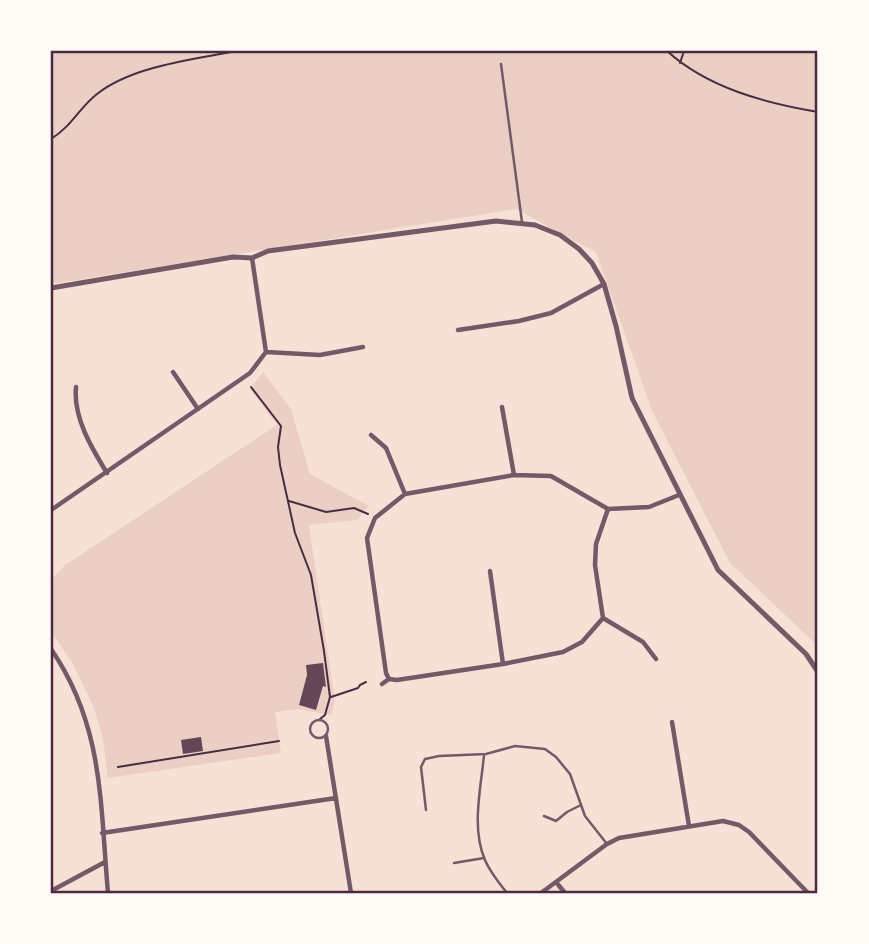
<svg xmlns="http://www.w3.org/2000/svg" width="869" height="944" font-family="'Golos Text',sans-serif">
<rect width="100%" height="100%" fill="#f7e1d7"/>
<path fill="#ebcfc5" d="M 51,51 L 818,51 L 818,646 L 730,563 L 652,411 L 596,252 L 516,209 L 51,284 Z
M 263,372 L 291,409 L 310,474 L 369,506 L 357,520 L 309,525 L 335,701 L 331,715 L 297,709 L 275,712 L 281,753 L 108,778 L 103,739 L 94,708 L 72,662 L 51,632 L 51,580 L 65,565 L 277,425 L 250,389 Z"/>
<path fill="#644757" d="M 323,663 L 326,687 L 323,686 L 316,710 L 299,705 L 307,675 L 306,665 Z
M 201,737 L 203,751 L 183,754 L 181,740 Z"/>
<g fill="none" stroke-linecap="round" stroke-linejoin="round">
<path stroke="#4a2c40" stroke-width="2" d="M 667,51 C 708,88 765,103 818,112
M 680,63 L 684,51
M 51,139 C 73,125 79,108 97,94 C 132,66 192,60 236,51
M 251,387 L 281,426 L 278,447 L 280,465 L 295,533 L 311,575 L 324,651 L 330,697 L 325,715 L 320,719
M 289,501 L 326,512 L 354,508 L 368,514
M 331,697 L 358,688 L 360,685 L 366,682
M 118,767 L 279,741"/>
<path stroke="#755966" stroke-width="2.5" d="M 501,64 L 522,222
M310 729a9 9 0 1 1 18 0a9 9 0 1 1-18 0Z
M 484,755 C 481,788 471,828 485,860 C 490,872 499,883 507,893
M 426,810 L 421,767 L 425,759 L 439,756 L 486,754 L 515,746 L 545,749 L 556,757 L 570,774 L 585,816 L 607,844
M 544,816 L 556,821 L 567,812 L 581,805
M 454,863 L 484,858"/>
<path stroke="#755966" stroke-width="4.5" d="M 458,330 L 519,321 L 551,313 L 604,284
M 266,352 L 320,355 L 363,347
M 173,372 L 198,409
M 76,387 C 73,417 91,447 107,473
M 502,407 L 514,475
M 371,435 L 386,448 L 405,494
M 608,509 L 596,544 L 595,565 L 603,618 L 582,642 L 563,652 L 503,664 L 397,680 L 389,679 L 386,673 L 367,538 L 375,518 L 405,494 L 514,475 L 551,476 L 608,509 L 649,507 L 679,495
M 51,510 L 250,373 L 266,352 L 252,258
M 490,571 L 503,664
M 603,618 L 643,642 L 656,659
M 51,649 C 104,726 100,804 108,893
M 382,684 L 389,679
M 672,722 L 689,826
M 326,736 L 351,893
M 102,833 L 336,798
M 556,882 L 565,893
M 51,891 L 105,862
M 541,893 L 607,844 L 619,838 L 723,821 L 739,825 L 749,832 L 808,893"/>
<path stroke="#755966" stroke-width="5" d="M 51,288 L 233,257 L 252,258 L 268,251 L 496,221 L 535,225 L 560,235 L 579,249 L 592,263 L 604,284 L 616,326 L 632,398 L 718,570 L 806,654 L 818,672"/>
</g>
<rect width="869" height="944" fill="none" stroke="#fffaf5" stroke-width="105"/>
<rect x="52" y="52" width="764" height="840" fill="none" stroke="#4a2c40" stroke-width="2.5"/>
</svg>
